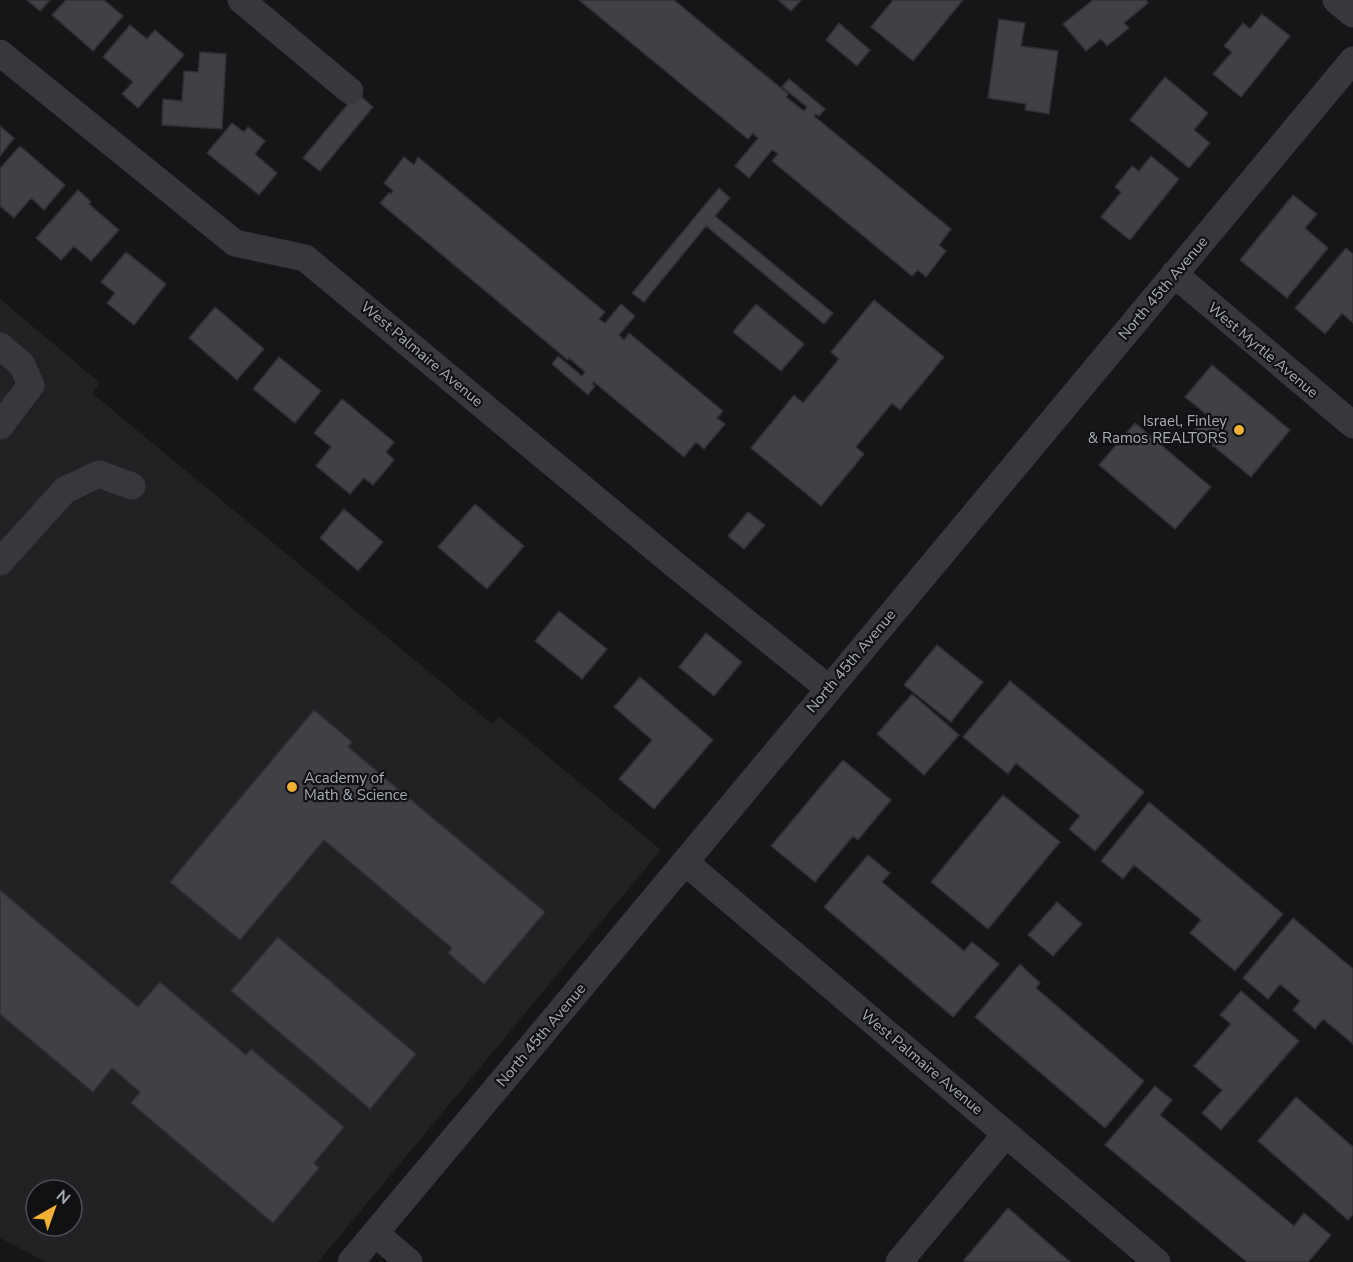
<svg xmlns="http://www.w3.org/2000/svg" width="1353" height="1262" font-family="'Nunito Sans',sans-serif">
<rect width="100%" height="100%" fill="#161618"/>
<path fill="#222225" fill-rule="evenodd" d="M 0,299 L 100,383 L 92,393 L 492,724 L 499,716 L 661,850 L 318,1262 L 46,1262 L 0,1238 ZM 36,1190 L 72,1190 L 72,1226 L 36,1226 Z"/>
<path fill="#404145" stroke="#303034" stroke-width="1.5" d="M 27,0 L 50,0 L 40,11 Z
M 66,0 L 104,0 L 123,16 L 93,51 L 52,15 Z
M 579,0 L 674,0 L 788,94 L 786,97 L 804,111 L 807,107 L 782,87 L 789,79 L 825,109 L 819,116 L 816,114 L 814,116 L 951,229 L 939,245 L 946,251 L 926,277 L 918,270 L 912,276 L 772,161 L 778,154 L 772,150 L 749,178 L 735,166 L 758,138 L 753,133 L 748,139 Z
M 778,0 L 801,0 L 791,11 Z
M 893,0 L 963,0 L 913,61 L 871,27 Z
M 1093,0 L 1146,0 L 1148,3 L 1124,23 L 1129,28 L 1107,46 L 1101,39 L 1086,51 L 1063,24 Z
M 1262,14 L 1290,36 L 1241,97 L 1213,74 L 1232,52 L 1224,46 L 1243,23 L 1250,29 Z
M 999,19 L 1025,23 L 1021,46 L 1058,51 L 1049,114 L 1025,110 L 1026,104 L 988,98 Z
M 839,23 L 870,50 L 857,66 L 826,40 Z
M 130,25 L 147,39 L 155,30 L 184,55 L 138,108 L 122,94 L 133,82 L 103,57 Z
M 200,52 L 226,54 L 222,129 L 162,125 L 163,99 L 182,101 L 184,71 L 198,72 Z
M 1165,77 L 1208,113 L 1194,130 L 1210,143 L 1189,168 L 1130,120 Z
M 357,93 L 373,107 L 320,171 L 303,158 Z
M 232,123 L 244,132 L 248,127 L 265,141 L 255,154 L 277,173 L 259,195 L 207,153 Z
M 0,126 L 14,138 L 0,156 Z
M 20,146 L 65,185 L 44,210 L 31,198 L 14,218 L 0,206 L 0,168 Z
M 1151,156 L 1179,179 L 1130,240 L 1101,217 L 1121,192 L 1115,187 L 1132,166 L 1139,171 Z
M 404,157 L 414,165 L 418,157 L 605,312 L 599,319 L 605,323 L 621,304 L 635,316 L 619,335 L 624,340 L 629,333 L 723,411 L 717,418 L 725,424 L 704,449 L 696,442 L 684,457 L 594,382 L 592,384 L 595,386 L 588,395 L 552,364 L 558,356 L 582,376 L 585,372 L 569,358 L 568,360 L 380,203 L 389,193 L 391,194 L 393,191 L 384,183 Z
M 719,188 L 730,198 L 715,216 L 833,313 L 824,324 L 706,226 L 644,302 L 632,293 Z
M 78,190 L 91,202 L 89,204 L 119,230 L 91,261 L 74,246 L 61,260 L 36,238 Z
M 1293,195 L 1317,214 L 1305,228 L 1328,248 L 1287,298 L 1240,260 Z
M 1346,248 L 1353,254 L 1353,323 L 1342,313 L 1325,334 L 1295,308 Z
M 126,252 L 166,284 L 134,325 L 107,303 L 115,293 L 101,282 Z
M 874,300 L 944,357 L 900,410 L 892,403 L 856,447 L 864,454 L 821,506 L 751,448 L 794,395 L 803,403 L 839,359 L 831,352 Z
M 756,304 L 804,344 L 781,371 L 733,332 Z
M 215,307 L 264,349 L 237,380 L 189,338 Z
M 279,357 L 321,391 L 295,423 L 253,389 Z
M 1212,365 L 1290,430 L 1251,477 L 1194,430 L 1207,415 L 1185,397 Z
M 342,399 L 394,442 L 386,452 L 394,460 L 373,485 L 364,478 L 350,494 L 316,466 L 331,447 L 314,433 Z
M 1135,423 L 1211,487 L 1175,529 L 1099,465 Z
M 475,504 L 524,546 L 487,589 L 438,547 Z
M 344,509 L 383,542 L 358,571 L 320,538 Z
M 748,512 L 765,525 L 744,549 L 728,536 Z
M 559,611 L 607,649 L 582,679 L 535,641 Z
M 706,633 L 742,662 L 714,696 L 679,667 Z
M 937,645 L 983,682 L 951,722 L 904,685 Z
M 640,677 L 713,740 L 654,809 L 619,779 L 652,740 L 614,707 Z
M 1010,681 L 1144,792 L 1095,851 L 1069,829 L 1080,816 L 1016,763 L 1008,774 L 963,737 Z
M 912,694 L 959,735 L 924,775 L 877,734 Z
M 314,710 L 352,742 L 348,747 L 545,912 L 484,984 L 448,953 L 452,948 L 324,840 L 240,940 L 170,882 Z
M 843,760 L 891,800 L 858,840 L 853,836 L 815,882 L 771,846 Z
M 1003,795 L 1060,842 L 988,929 L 931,882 Z
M 1149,802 L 1283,914 L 1235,971 L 1190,933 L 1201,920 L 1134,865 L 1123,879 L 1101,861 Z
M 868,855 L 890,873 L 882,882 L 964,951 L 972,942 L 999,964 L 953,1017 L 824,907 Z
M 0,890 L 138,1007 L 160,982 L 246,1055 L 251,1049 L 344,1127 L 314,1163 L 319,1168 L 273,1223 L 131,1103 L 140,1092 L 112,1068 L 93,1092 L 0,1014 Z
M 1057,902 L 1082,924 L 1053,956 L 1028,935 Z
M 1293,918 L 1353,969 L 1353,1044 L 1323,1019 L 1315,1029 L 1293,1010 L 1300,1001 L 1280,984 L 1268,999 L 1243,978 Z
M 278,937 L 416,1054 L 370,1109 L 231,991 Z
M 1020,964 L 1040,983 L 1036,988 L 1144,1081 L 1105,1128 L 975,1017 Z
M 1241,991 L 1299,1041 L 1221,1130 L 1202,1113 L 1222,1090 L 1194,1066 L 1231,1024 L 1220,1015 Z
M 1155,1086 L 1172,1100 L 1160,1115 L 1294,1226 L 1304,1213 L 1331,1235 L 1308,1262 L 1247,1262 L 1105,1145 Z
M 1296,1097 L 1353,1147 L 1353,1214 L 1348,1220 L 1258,1141 Z
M 1008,1208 L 1070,1262 L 966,1262 L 964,1260 Z"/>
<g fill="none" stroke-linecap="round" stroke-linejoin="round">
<path stroke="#37383d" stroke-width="27" d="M 241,0 L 350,91
M 1336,0 L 1353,14
M 0,53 L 235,243 L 305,258 L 674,564 L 828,688
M 1174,274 L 1353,425
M 0,346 L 22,365 L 31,385 L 0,426
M 0,562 L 65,490 L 99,474 L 132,486
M 686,863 L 1157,1262
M 375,1233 L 409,1262
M 351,1262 C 686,862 1019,460 1353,60
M 899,1262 L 1006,1134"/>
</g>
<g fill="#f2b134" stroke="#111113" stroke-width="2">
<circle cx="1239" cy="430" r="6"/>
<circle cx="292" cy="787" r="6"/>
</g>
<g text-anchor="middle" stroke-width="4.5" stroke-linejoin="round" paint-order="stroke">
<g font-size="15" fill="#a8adb8" stroke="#111113">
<text transform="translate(1163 288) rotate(-50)" y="5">North 45th Avenue</text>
<text transform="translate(1263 350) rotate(40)" y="5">West Myrtle Avenue</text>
<text transform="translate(422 354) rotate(40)" y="5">West Palmaire Avenue</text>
<text transform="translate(851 661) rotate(-50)" y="5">North 45th Avenue</text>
<text transform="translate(541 1035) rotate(-50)" y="5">North 45th Avenue</text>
<text transform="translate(922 1062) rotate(40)" y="5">West Palmaire Avenue</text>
</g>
<g font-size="15" fill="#a8adb8" stroke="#111113" text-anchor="end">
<text x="1227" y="426">Israel, Finley<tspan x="1227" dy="17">&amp; Ramos REALTORS</tspan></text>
<text x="304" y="783" text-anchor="start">Academy of<tspan x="304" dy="17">Math &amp; Science</tspan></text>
</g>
</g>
<g transform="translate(54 1208) rotate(40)"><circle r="28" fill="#111113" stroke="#4d4f55" stroke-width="1.5"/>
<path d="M0-4.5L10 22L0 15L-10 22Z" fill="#f2b134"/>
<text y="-9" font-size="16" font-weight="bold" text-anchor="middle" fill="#a8adb8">N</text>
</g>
</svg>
